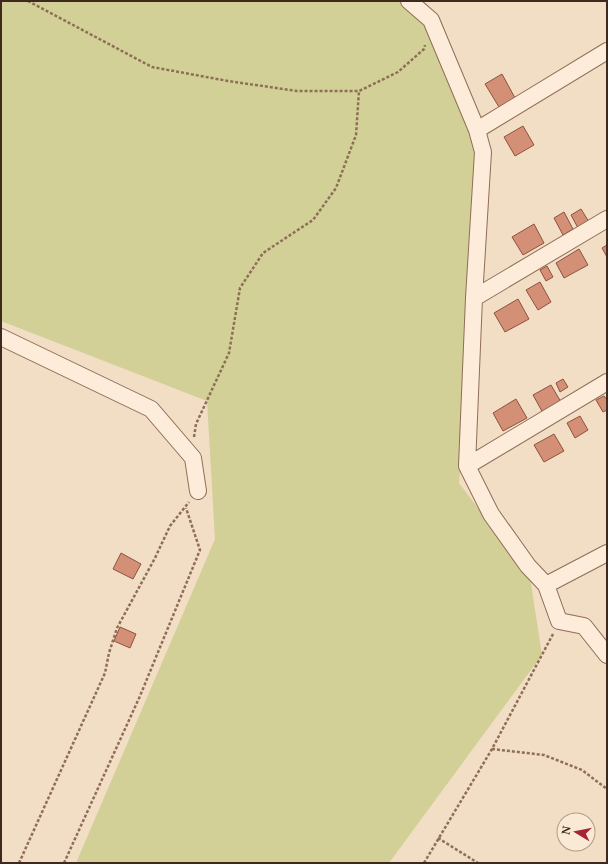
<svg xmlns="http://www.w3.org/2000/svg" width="608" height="864" font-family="'Noto Serif',serif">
<rect width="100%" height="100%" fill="#f2dec5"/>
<path fill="#d2d097" d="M 1,1 L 424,1 L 441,20 L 491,154 L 459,483 L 530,577 L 542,655 L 389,863 L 76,863 L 215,539 L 207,401 L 1,321 Z"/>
<path fill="#d39077" stroke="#90513c" d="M 502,74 L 515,98 L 499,107 L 485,84 Z
M 523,126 L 534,145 L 515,156 L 504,137 Z
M 581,209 L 589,222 L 578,228 L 571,215 Z
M 564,212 L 573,229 L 563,235 L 554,218 Z
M 534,224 L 544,243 L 523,255 L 512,237 Z
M 607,245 L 607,257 L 602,248 Z
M 579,249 L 588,265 L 564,278 L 556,263 Z
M 547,266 L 553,277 L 546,281 L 540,270 Z
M 540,282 L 551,302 L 538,310 L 526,290 Z
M 518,299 L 529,319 L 505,332 L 494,313 Z
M 563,379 L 568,387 L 560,392 L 556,383 Z
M 551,385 L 561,402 L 543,413 L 533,395 Z
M 604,396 L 607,400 L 607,410 L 603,412 L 596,400 Z
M 516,399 L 527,418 L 503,431 L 493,413 Z
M 580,416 L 588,430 L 575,438 L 567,423 Z
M 554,434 L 564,451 L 544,462 L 534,445 Z
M 121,553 L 141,564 L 133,579 L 113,569 Z
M 120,627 L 136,634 L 130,648 L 114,641 Z"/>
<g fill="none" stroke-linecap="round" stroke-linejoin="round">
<defs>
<path id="street" d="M 409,1 L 431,20 L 477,130 L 483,152 L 474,298 L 467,466 L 491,514 L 528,566 L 546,585 L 559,621 L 584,626 L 607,655
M 477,130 L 607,51
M 474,298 L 607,219
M 1,337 L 151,409 L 193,458 L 198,491
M 467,466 L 607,382
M 546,585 L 607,553"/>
</defs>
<use href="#street" stroke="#8f6d59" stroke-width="18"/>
<path stroke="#8f6d59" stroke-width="2.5" stroke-dasharray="3 2" stroke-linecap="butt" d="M 28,1 L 152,67 L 228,81 L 297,91 L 359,91 L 398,72 L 424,49 L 425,45
M 194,437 L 196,424 L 229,353 L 240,288 L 263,253 L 313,220 L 336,188 L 356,135 L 359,91
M 492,749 L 544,755 L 582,770 L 607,789
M 438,838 L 478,863
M 19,863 L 105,673 L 109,653 L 117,628 L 155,558 L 170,526 L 189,502
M 64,863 L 140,696 L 200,550 L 186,508
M 424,863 L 492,749 L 553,634"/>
<use href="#street" stroke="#fcecd9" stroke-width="16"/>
</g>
<rect width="608" height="864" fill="none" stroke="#3e291e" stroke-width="4"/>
<g transform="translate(576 832) rotate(280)"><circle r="19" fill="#f9e9d5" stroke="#ae9c8c"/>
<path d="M0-3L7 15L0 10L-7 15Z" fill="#a42337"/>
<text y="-6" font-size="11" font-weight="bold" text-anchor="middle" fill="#3e291e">N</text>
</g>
</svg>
